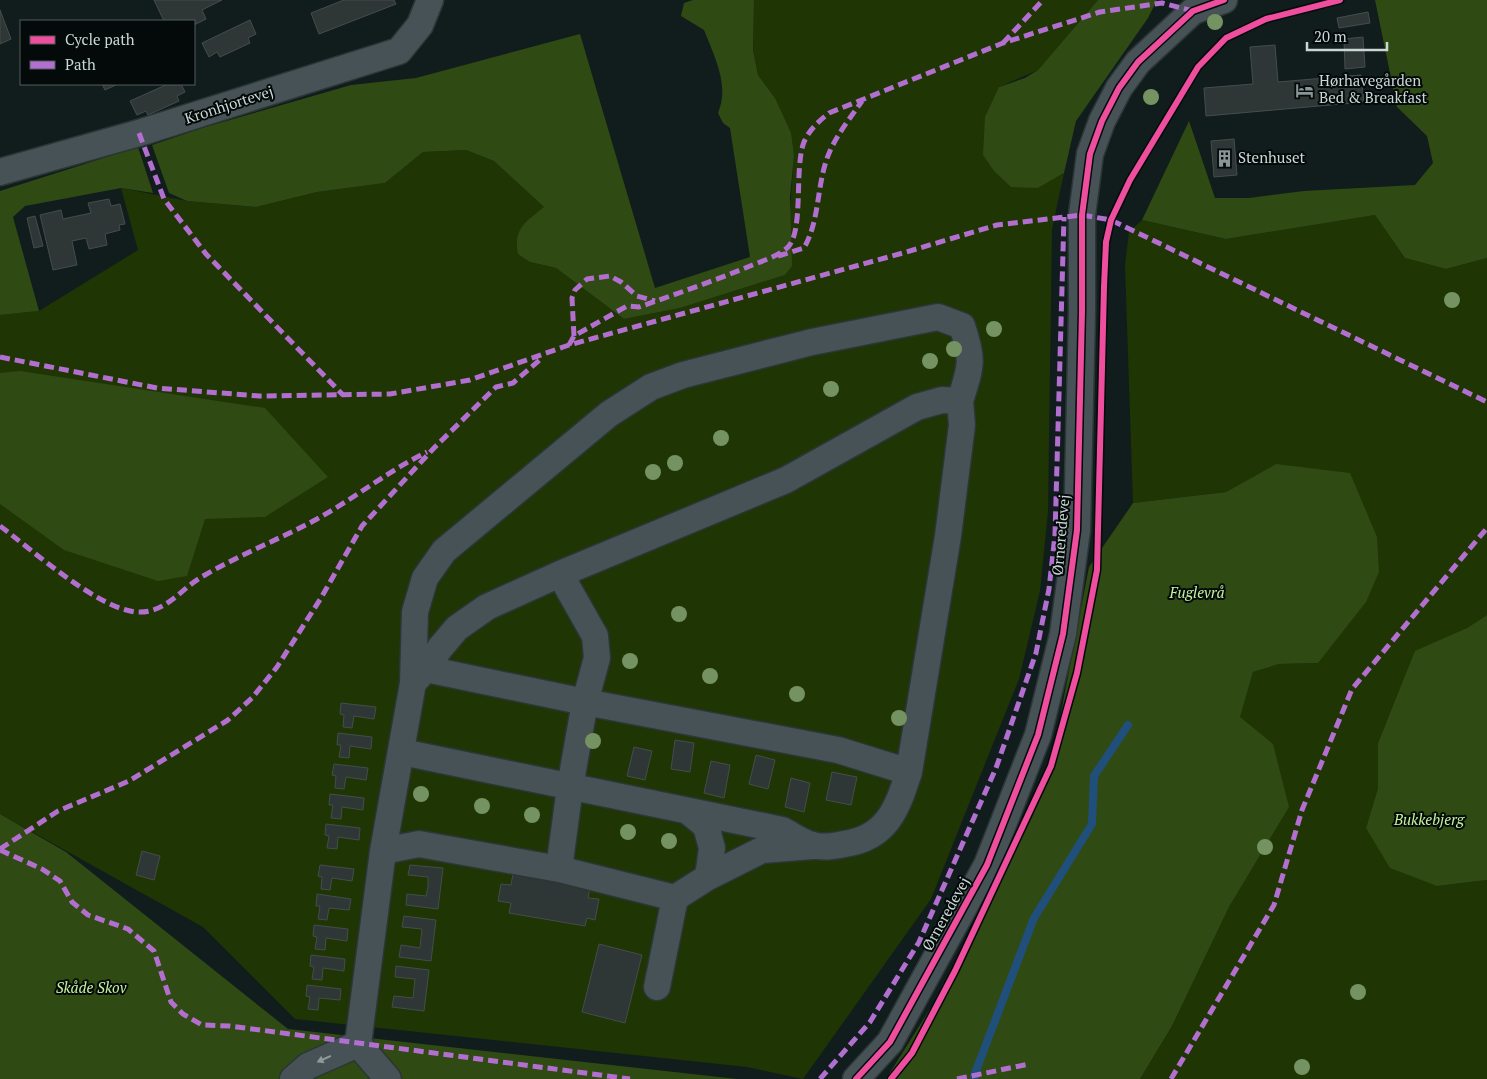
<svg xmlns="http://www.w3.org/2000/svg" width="1487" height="1079" font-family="'PT Serif',serif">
<rect width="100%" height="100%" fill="#111d1d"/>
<path fill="#1f3504" d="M 754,0 L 1098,0 L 1038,70 L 999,87 L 1038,188 L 1064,173 L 1052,229 L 1048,512 L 1040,591 L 1019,679 L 931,899 L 803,1079 L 747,1067 L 295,1019 L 203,927 L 0,814 L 0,315 L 39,311 L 138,250 L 121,188 L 187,201 L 256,207 L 317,192 L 385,183 L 423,152 L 466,150 L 494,161 L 544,207 L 530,262 L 556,268 L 624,319 L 680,308 L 785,275 L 794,156 L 775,98 L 758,75 L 753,50 Z
M 1375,215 L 1405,258 L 1446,269 L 1487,258 L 1487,615 L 1467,628 L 1393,706 L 1378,743 L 1378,788 L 1366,828 L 1437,886 L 1487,880 L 1487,1079 L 1140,1079 L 1172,1026 L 1230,905 L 1239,719 L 1253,672 L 1279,664 L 1318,663 L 1276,464 L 1226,492 L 1133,503 L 1125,265 L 1129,232 L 1142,220 L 1226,239 Z"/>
<path fill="#304a13" d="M 693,0 L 754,0 L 753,50 L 758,75 L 775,98 L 791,133 L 794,156 L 790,197 L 792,266 L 785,275 L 680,308 L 624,319 L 556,268 L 530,262 L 518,254 C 513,228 526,222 544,207 L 494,161 L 466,150 L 423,152 L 385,183 L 317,192 L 256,207 L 187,201 L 169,193 L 152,145 L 202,128 L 351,85 L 416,78 L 580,34 L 655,288 L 750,257 L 730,128 L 723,123 L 718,113 C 730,85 714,56 704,30 L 681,16 L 684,3 Z
M 1098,0 L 1157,0 L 1148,18 L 1076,121 L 1064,173 L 1038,188 L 1011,187 L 994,171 L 983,155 L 985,117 L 999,87 L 1025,78 L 1038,70 Z
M 1375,0 L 1487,0 L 1487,258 L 1446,269 L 1405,258 L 1375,215 L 1226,239 L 1142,220 L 1189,121 L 1215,198 L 1249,198 L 1304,191 L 1415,185 L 1433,163 L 1427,136 L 1397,107 Z
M 138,147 L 153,193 L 121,188 L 25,206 L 13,217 L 39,311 L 0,315 L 0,191 Z
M 20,371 L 265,408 L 328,477 L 265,517 L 205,519 L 187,576 L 158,581 L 64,550 L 0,504 L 0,373 Z
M 1276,464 L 1350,473 L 1377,537 L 1379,572 L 1366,602 L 1318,663 L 1279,664 L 1253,672 L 1240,717 L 1273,744 L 1289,807 L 1230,905 L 1172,1026 L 1140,1079 L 886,1079 L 960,961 L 1049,775 L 1089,567 L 1133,503 L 1226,492 Z
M 1487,615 L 1487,880 L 1437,886 L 1390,868 L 1366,828 L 1378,788 L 1378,743 L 1415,651 L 1467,628 Z
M 0,814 L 66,852 L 288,1029 L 737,1079 L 0,1079 Z"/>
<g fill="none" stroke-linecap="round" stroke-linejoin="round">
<path stroke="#214f7b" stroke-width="8" d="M 975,1079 L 974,1076 L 1034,918 L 1092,824 L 1094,776 L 1128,725"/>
</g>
<path fill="#2e3735" stroke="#444d4b" d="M 154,0 L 222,0 L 202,10 L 206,19 L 194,25 L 194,21 L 164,21 Z
M 344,0 L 394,0 L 396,4 L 319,34 L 311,13 Z
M 0,10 L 11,39 L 0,44 Z
M 1368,12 L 1370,23 L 1339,28 L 1337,18 Z
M 250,20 L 256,34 L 248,38 L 250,43 L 220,57 L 217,52 L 209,57 L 202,43 Z
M 1363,37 L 1365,67 L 1345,69 L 1344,39 Z
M 1275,45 L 1278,82 L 1361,75 L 1364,102 L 1206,116 L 1204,88 L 1253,84 L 1250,47 Z
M 102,84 L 118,84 L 105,90 Z
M 168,84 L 181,84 L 185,92 L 177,96 L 179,101 L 148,115 L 146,111 L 137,115 L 130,101 Z
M 1234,139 L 1237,175 L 1214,177 L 1211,141 Z
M 109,199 L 111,206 L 120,204 L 125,224 L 119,225 L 120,230 L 105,234 L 107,245 L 89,249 L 86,238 L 72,241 L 77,265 L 53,270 L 40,215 L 61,210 L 63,219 L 91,213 L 88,203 Z
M 35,216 L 43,246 L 34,248 L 27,218 Z
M 341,703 L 376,707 L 374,719 L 354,716 L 352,728 L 343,727 L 344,715 L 340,714 Z
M 338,733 L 372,737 L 371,749 L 350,746 L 349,758 L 339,757 L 341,745 L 337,745 Z
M 675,740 L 694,743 L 690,772 L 671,769 Z
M 634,747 L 652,751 L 645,780 L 627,776 Z
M 756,755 L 775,760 L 768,789 L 749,784 Z
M 711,761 L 730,765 L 724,798 L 704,793 Z
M 334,764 L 368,768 L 366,780 L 346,777 L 344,789 L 335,788 L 336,776 L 332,775 Z
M 832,772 L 857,777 L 851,805 L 826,800 Z
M 791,778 L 810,783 L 804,812 L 785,807 Z
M 330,794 L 364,798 L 363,810 L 342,807 L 341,819 L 331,818 L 333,805 L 329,805 Z
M 326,824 L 360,828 L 359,840 L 338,837 L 337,849 L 327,848 L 329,836 L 325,835 Z
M 142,851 L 160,856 L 154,880 L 136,875 Z
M 320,865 L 354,869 L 352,881 L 332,878 L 330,890 L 321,889 L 322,877 L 318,876 Z
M 410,865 L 443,868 L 438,909 L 406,905 L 407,894 L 426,896 L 428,887 L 428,877 L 408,875 Z
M 513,874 L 590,888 L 588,898 L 599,899 L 595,920 L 587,918 L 585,926 L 509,913 L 511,903 L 498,901 L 501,884 L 511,885 Z
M 317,894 L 351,899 L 349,910 L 329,908 L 327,920 L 318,919 L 320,906 L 316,906 Z
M 404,916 L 436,920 L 431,961 L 399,957 L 401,945 L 420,948 L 421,938 L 422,929 L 402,927 Z
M 314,925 L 348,929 L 347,941 L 326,938 L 325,950 L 315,949 L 317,937 L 313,936 Z
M 599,944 L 642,955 L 625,1023 L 582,1012 Z
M 311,955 L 345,959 L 344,971 L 323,968 L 322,980 L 312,979 L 314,967 L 310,966 Z
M 396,966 L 429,970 L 424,1011 L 392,1007 L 394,996 L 413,998 L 414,988 L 415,979 L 395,977 Z
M 307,985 L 341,989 L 340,1000 L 319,998 L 318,1010 L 308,1009 L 310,997 L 306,996 Z"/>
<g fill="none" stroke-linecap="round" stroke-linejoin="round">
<defs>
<path id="minor" d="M 0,172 L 139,133 L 399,51 L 420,25 L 430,0
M 413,683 L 415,612 L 425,578 L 444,551 L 609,414 L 651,387 L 683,375 L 812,342 L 938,317 L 962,326 C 974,361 971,366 960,401
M 402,752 L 782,830 C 792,835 803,843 813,845 C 822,848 835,846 844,844 C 887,838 897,809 909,772 L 838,750 L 585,702 L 426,669
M 689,812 L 706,826 L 712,848 L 708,877
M 383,851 L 419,844 L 559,869 L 675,898 L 708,877 L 762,850 L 813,846
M 559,869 L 570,787 L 585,702 L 597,658 L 595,636 L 560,574
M 657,987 L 675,898
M 358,1044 L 383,851 L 413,683 L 426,669 L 440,648 L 457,628 L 487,607 L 560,574 L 786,480 L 917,407 L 942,400 L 960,401 L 962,425 L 948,536 L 909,772
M 293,1079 L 308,1066 L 358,1044 L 388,1079
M 856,1079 L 890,1042 L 987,865 L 1038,735 L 1063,634 L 1077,530 L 1082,311 L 1082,215 L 1090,154 L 1102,121 L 1119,88 L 1138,62 L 1193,11 L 1224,0"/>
</defs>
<use href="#minor" stroke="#2c3636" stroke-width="29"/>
<use href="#minor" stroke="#465255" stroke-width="26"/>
<path stroke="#b36fd0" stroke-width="5" stroke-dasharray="10 5" stroke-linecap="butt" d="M 1003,43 L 1043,0
M 139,133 L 164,199 L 206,254 L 343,395
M 778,256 L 804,248 C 821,218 816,182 830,151 C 838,133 851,117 862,101
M 574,336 L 572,298 L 575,290 L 587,279 L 610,276 L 621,282 L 637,296 L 655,301
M 569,345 L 574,336 L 627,306 L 639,307 C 676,294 714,281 750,266 C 762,261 779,256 788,247 C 804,231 794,167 804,142 C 809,130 819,121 829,113 L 1003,43 L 1100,12 L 1162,3 L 1193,11
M 0,357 L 157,388 L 259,396 L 390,394 L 470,380 L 569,345 L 903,253 L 997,225 L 1082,215 L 1111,220 L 1487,402
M 0,526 C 31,549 99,610 137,612 C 166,614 182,587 205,575 C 241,554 280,539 317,519 C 355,498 388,471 427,452
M 0,849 L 58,811 L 129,781 L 228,720 L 252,698 L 277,667 L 321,598 L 362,526 L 434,448 L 496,387 L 513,383 L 542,358
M 0,850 L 42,869 L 60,881 L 72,902 L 88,915 L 128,929 L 154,951 L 171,1002 L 183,1014 L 202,1025 L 230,1026 L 630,1079
M 820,1079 L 870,1022 L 919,942 L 996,768 L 1036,653 L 1049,589 L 1055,535 L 1064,217
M 957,1079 L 1029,1064
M 1171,1079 L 1274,905 L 1302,810 L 1352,689 L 1487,528"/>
<defs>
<path id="cycleway" d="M 856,1079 L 890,1042 L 987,865 L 1038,735 L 1063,634 L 1077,530 L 1082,311 L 1082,215 L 1090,154 L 1102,121 L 1119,88 L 1138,62 L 1193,11 L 1224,0
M 891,1079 L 912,1053 L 955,971 L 1051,766 L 1077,673 L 1097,570 L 1104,287 L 1106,242 L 1111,220 L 1130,180 L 1198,67 L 1226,38 L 1266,19 L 1340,0"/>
</defs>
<use href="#cycleway" stroke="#030a09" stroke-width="9"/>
<use href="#cycleway" stroke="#ef4d9e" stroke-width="6"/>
</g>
<g fill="#759362">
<circle cx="1215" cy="22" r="8"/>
<circle cx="1151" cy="97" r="8"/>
<circle cx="1452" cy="300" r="8"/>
<circle cx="994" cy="329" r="8"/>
<circle cx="954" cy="349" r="8"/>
<circle cx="930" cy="361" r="8"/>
<circle cx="831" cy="389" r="8"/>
<circle cx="721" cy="438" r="8"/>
<circle cx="675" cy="463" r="8"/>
<circle cx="653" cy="472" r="8"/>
<circle cx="679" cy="614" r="8"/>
<circle cx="630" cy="661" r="8"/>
<circle cx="710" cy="676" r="8"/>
<circle cx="797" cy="694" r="8"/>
<circle cx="899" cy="718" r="8"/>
<circle cx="593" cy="741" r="8"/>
<circle cx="421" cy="794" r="8"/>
<circle cx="482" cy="806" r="8"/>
<circle cx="532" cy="815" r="8"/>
<circle cx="628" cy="832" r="8"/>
<circle cx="669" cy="841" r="8"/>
<circle cx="1265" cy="847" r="8"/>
<circle cx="1358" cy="992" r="8"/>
<circle cx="1302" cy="1067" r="8"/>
</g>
<defs><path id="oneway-solid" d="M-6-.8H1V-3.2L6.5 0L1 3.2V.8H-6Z" transform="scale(1.25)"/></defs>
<use fill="#8f9b9b" href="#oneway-solid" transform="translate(324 1059) rotate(156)"/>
<defs>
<symbol id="hotel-bare" viewBox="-9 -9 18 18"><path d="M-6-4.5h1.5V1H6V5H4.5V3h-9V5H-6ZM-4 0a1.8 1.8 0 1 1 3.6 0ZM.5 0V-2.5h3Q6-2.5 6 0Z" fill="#899695" stroke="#030a09" stroke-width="2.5" paint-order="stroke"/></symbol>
<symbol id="building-bare" viewBox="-9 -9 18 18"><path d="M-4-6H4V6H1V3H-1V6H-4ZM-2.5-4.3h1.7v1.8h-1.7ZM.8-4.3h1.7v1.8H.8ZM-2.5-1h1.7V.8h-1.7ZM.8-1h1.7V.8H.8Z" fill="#899695" stroke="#030a09" stroke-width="2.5" paint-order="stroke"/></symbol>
</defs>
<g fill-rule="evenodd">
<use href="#hotel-bare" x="1292" y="78" width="25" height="25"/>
<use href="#building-bare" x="1212" y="146" width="25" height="25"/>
</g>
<g text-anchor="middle" stroke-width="4" stroke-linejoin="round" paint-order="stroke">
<g font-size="15" fill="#cad7d5" stroke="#030a09" text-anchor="start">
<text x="1319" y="86">Hørhavegården<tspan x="1319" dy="17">Bed &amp; Breakfast</tspan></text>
<text x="1238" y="163">Stenhuset</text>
</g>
<g font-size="15" fill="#cad7d5" stroke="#030a09">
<text transform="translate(229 105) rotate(-18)" y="5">Kronhjortevej</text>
<text transform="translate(1061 535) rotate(-85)" y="5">Ørneredevej</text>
<text transform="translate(946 914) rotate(-61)" y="5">Ørneredevej</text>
</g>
<g font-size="15" font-style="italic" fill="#c6f49b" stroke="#030a09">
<text x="1197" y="598">Fuglevrå</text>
<text x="1429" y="825">Bukkebjerg</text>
<text x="91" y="993">Skåde Skov</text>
</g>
</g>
<rect x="20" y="20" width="175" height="65" fill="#030a09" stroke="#535c5b"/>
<rect x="30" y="36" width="25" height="8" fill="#ef4d9e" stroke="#535c5b"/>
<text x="65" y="45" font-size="15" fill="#cad7d5">Cycle path</text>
<rect x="30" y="61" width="25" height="8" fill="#b36fd0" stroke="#535c5b"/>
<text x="65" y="70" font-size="15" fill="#cad7d5">Path</text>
<path d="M1307 42v8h80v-8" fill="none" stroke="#cad7d5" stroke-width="2.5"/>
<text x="1314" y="42" font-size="15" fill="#cad7d5" stroke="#030a09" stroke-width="4" paint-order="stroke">20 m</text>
</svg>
